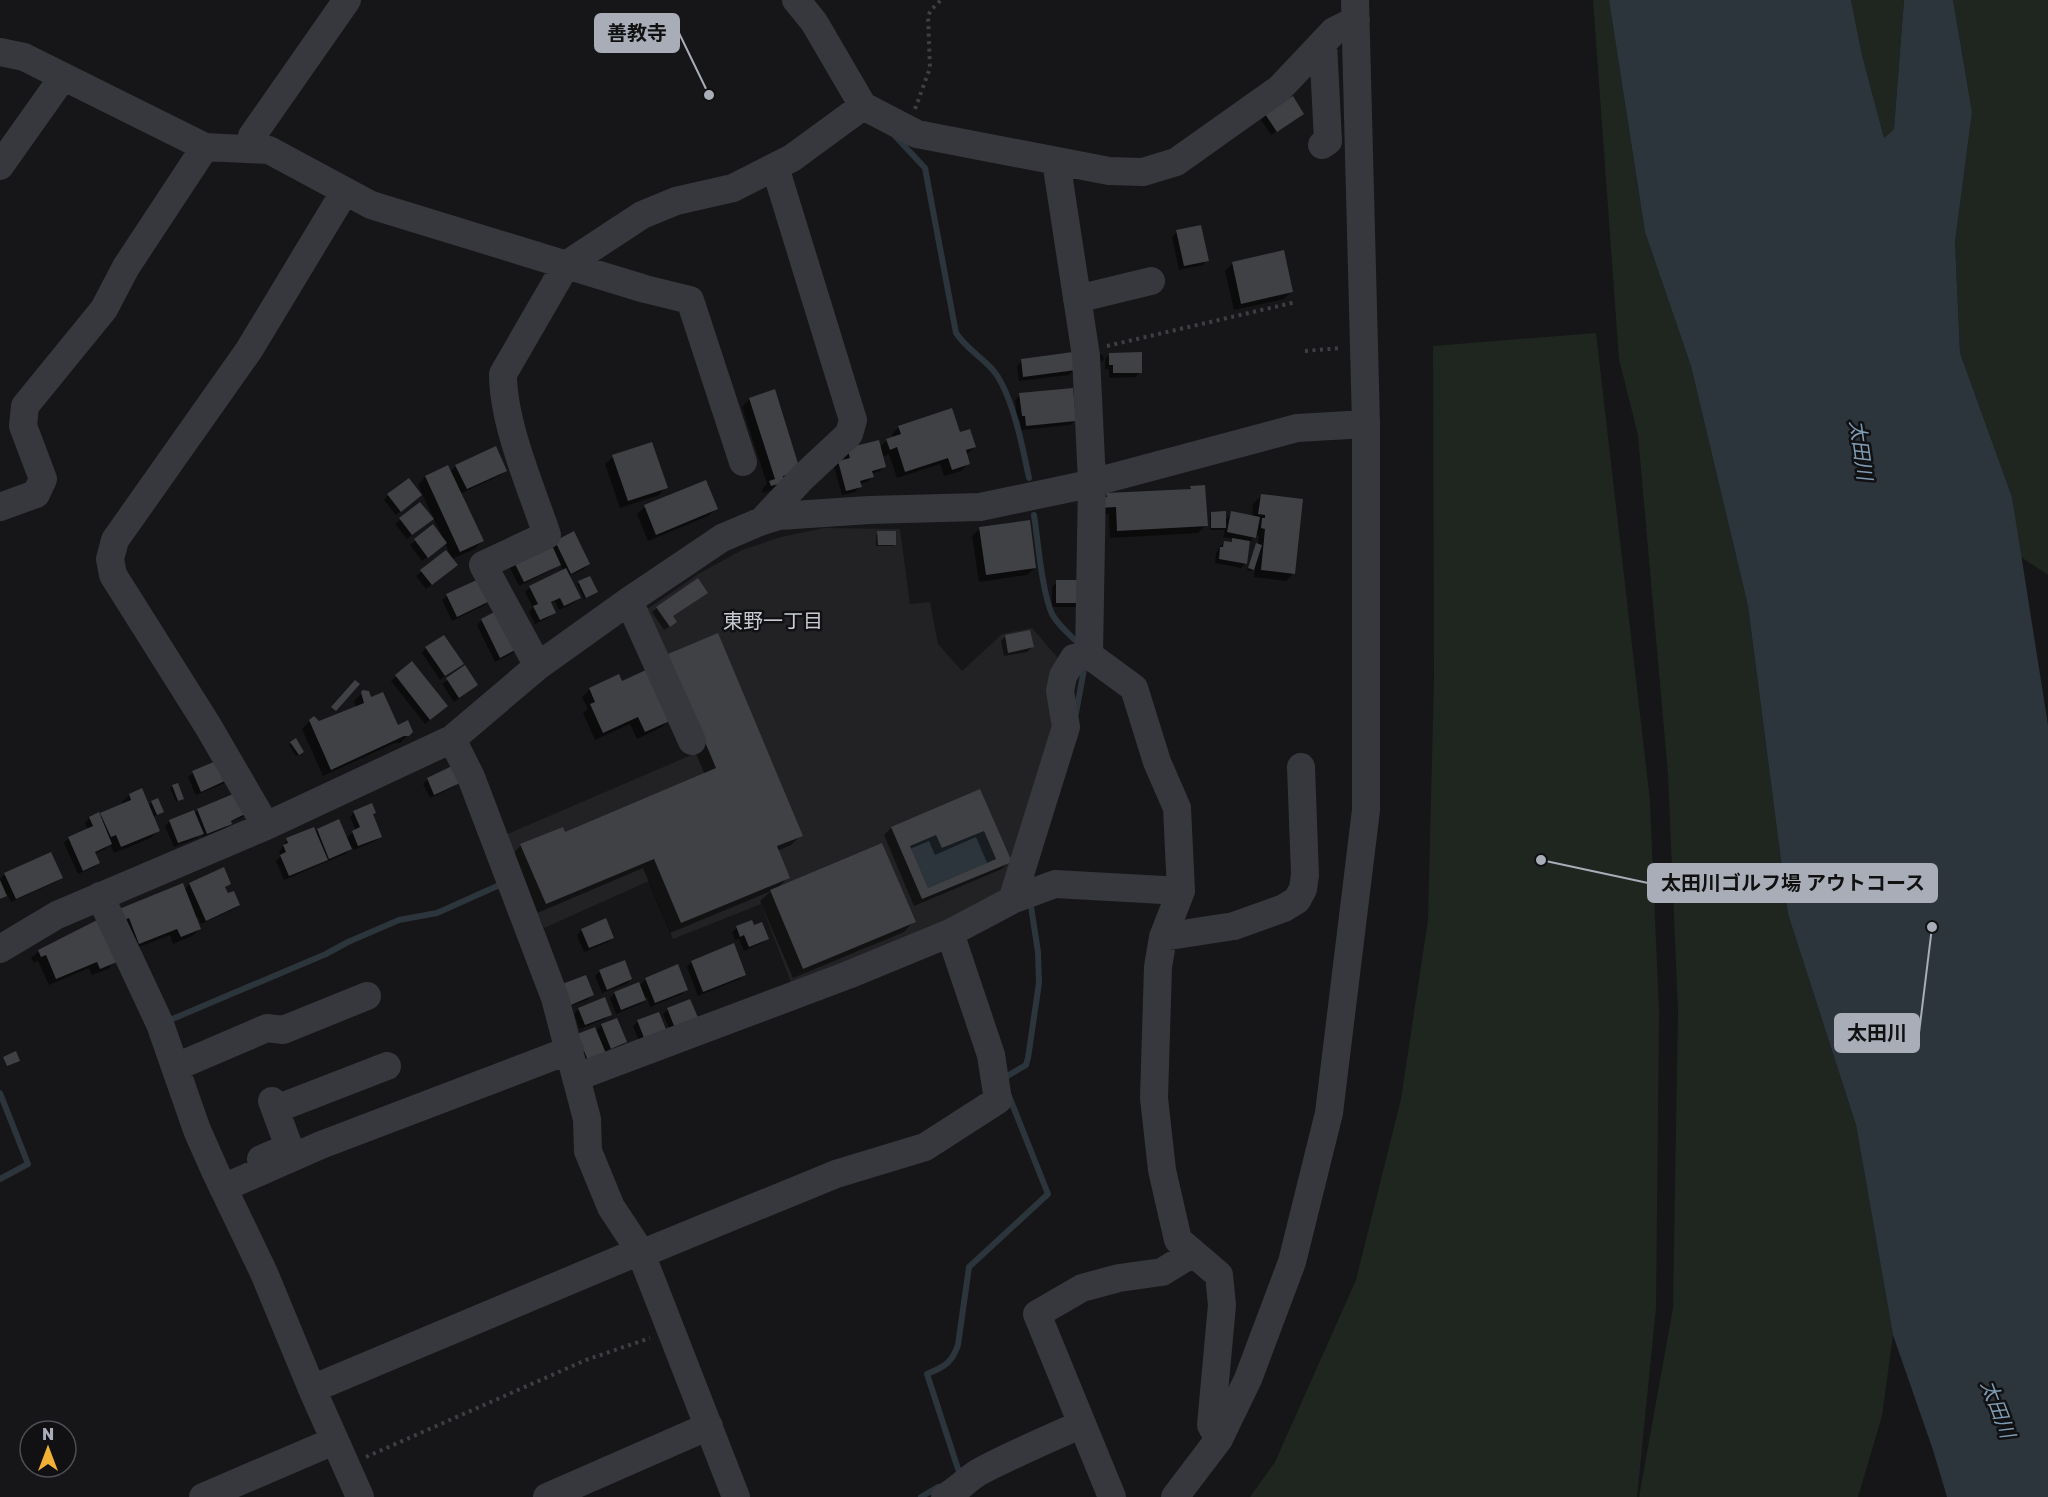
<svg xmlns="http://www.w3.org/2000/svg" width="2048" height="1497" font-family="'Golos Text','Noto Sans JP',sans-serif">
<rect width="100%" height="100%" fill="#161618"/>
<path fill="#222225" d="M 824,528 L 900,529 L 910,604 L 930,602 L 938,644 L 962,671 L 1002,634 L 1032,628 L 1058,658 L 1053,729 L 999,894 L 992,902 L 792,985 L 761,904 L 673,939 L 649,881 L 544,928 L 505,835 L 703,750 L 643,616 L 646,610 L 700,573 L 742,550 L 781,537 Z"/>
<path fill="#1e261f" d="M 1593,0 L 1609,0 L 1645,232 L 1691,366 L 1748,606 L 1788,914 L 1856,1125 L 1893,1335 L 1882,1416 L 1858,1497 L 1639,1497 L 1673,1308 L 1678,1010 L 1668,774 L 1638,435 L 1619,359 Z
M 1851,0 L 1904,0 L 1894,129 L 1884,138 L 1862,55 Z
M 1953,0 L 2048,0 L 2048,575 L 2021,557 L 2012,497 L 1960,353 L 1955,242 L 1972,112 Z
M 1596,333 L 1650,801 L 1659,1012 L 1656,1308 L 1637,1497 L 1250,1497 L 1275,1462 L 1356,1280 L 1401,1099 L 1428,920 L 1434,680 L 1433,346 Z"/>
<path fill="#2c353c" d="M 1609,0 L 1851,0 L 1862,55 L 1884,138 L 1894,129 L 1904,0 L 1953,0 L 1972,112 L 1955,242 L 1960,353 L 2012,497 L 2048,725 L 2048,1497 L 1947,1497 L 1933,1450 L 1893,1335 L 1856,1125 L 1788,914 L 1748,606 L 1691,366 L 1645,232 Z
M 984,831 L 996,859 L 928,888 L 910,846 L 936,835 L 943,848 Z"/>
<path fill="#0007" fill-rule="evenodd" d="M 1266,115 L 1298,118 L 1271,135 L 1261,120 Z
M 1177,232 L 1207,260 L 1203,265 L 1179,270 L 1172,237 Z
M 1233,263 L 1292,291 L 1284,299 L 1234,310 L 1225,271 Z
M 1102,354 L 1104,359 L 1102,361 L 1091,364 L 1091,357 Z
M 1110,354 L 1140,372 L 1136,377 L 1109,378 L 1109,369 L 1105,369 L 1105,359 Z
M 1022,361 L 1074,370 L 1069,375 L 1019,381 L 1017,366 Z
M 1020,395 L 1075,420 L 1070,425 L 1021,430 L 1020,420 L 1017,420 L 1015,400 Z
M 750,399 L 791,477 L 776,489 L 763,493 L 762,489 L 767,484 L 742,407 Z
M 899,427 L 959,434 L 974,447 L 966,455 L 969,463 L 961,471 L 944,476 L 940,464 L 897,478 L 889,454 L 882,457 L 885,466 L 880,471 L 871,474 L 872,477 L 867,482 L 859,484 L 860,487 L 855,492 L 842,495 L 834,467 L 839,463 L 845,461 L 843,454 L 879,448 L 887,440 L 893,438 L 892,434 Z
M 613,457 L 666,487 L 659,495 L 620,508 L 605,464 Z
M 456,466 L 505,470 L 501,475 L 460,494 L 482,541 L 475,549 L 452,559 L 445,543 L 422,561 L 410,545 L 433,527 L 442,536 L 418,485 L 425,477 L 448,467 L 450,472 Z
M 1191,487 L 1206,525 L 1198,533 L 1110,538 L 1109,514 L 1091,515 L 1107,495 L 1188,491 Z
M 388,495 L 416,500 L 396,515 L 384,500 Z
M 1261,496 L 1294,573 L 1286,581 L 1254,577 L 1255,567 L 1251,571 L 1247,570 L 1255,547 L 1258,544 L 1259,536 L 1255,535 L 1250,542 L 1246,563 L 1241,568 L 1215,563 L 1216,553 L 1220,547 L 1225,542 L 1230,543 L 1234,539 L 1223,537 L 1225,530 L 1210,530 L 1210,515 L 1212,513 L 1225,520 L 1232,513 L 1252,517 L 1253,504 Z
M 420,504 L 427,523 L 407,539 L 395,524 Z
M 645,507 L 716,509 L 708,516 L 648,541 L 637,514 Z
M 980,529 L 1035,568 L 1027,575 L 979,582 L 972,536 Z
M 878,533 L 895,544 L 893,546 L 876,546 L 876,535 Z
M 556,542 L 588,564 L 584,569 L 569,576 L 579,598 L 574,603 L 559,610 L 555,601 L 550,604 L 554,612 L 549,617 L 535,624 L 529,612 L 533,608 L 525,592 L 530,587 L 563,571 L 560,564 L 554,569 L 519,586 L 508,564 Z
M 446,552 L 451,570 L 426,589 L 416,576 Z
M 1057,582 L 1081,582 L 1076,607 L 1052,607 L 1052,587 Z
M 579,583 L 594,594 L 584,599 L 577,584 Z
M 447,596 L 490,600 L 485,605 L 452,621 L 442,600 Z
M 657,608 L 672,616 L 671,626 L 664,630 L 652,612 Z
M 482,620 L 516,649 L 511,654 L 495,662 L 477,625 Z
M 1005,637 L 1032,647 L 1027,652 L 1004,656 L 1001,641 Z
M 426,648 L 462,664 L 440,680 L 422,653 Z
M 412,663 L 441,711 L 425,724 L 391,681 Z
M 659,666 L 801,835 L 791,845 L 777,851 L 788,877 L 778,888 L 914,921 L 904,932 L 793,978 L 760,901 L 771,891 L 670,933 L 643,868 L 535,914 L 511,856 L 521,845 L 564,833 L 705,775 Z
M 464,668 L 476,685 L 454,702 L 442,684 Z
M 621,683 L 670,719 L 662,727 L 637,739 L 630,724 L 595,740 L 583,713 L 588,709 L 582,697 L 590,689 Z
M 363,692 L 397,727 L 408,735 L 400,743 L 395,743 L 323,776 L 302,729 L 310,721 L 318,722 L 356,708 L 354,701 Z
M 291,743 L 301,753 L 296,756 L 289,745 Z
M 193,773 L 228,779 L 223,784 L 196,795 L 188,777 Z
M 428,779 L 458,783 L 453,787 L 430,798 L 423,784 Z
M 177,785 L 182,798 L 176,802 L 170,788 Z
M 979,791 L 1010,861 L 1002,869 L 914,906 L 884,835 L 891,828 ZM 976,837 L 988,865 L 927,890 L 910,849 L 929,841 L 935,855 Z
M 130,795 L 148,806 L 152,802 L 161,813 L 153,817 L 158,830 L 151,838 L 114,853 L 110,844 L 105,849 L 95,854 L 99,862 L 94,867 L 78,874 L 64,843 L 69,838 L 88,830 L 85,823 L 89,818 L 99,817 L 123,805 L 122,802 Z
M 244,800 L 245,816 L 230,822 L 226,828 L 202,837 L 201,834 L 197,838 L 174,847 L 165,826 L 170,821 L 194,814 L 198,810 Z
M 354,812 L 372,815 L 380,836 L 375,841 L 354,850 L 352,847 L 345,854 L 284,880 L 276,861 L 281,856 L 279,852 L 287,840 L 315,832 L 317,830 L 346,838 L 356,830 L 350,817 Z
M 5,874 L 61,877 L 56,882 L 11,902 L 7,894 L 0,900 L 0,879 Z
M 229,883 L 224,889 L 239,905 L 234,909 L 201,924 L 198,917 L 195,918 L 200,929 L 192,936 L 173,944 L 170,935 L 131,950 L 113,918 L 184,890 L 190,884 Z
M 751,922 L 754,927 L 767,939 L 762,943 L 744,951 L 739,939 L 735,940 L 732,932 L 737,928 Z
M 582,930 L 613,938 L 608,942 L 584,952 L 577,935 Z
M 733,945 L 744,974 L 740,979 L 698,996 L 687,967 L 691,962 Z
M 39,951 L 115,961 L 108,969 L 92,975 L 89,968 L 49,985 L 38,961 L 34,963 L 31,958 Z
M 600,971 L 631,979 L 626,984 L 602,993 L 595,976 Z
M 585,977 L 592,995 L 587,1000 L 566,1008 Z
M 646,979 L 687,989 L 682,994 L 650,1007 L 647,997 L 640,1004 L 616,1014 L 610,998 L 615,993 L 639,986 Z
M 689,1000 L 672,1035 L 663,1014 L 668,1009 Z
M 579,1009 L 610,1014 L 605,1019 L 580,1029 L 574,1014 Z
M 638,1021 L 666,1034 L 641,1047 L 633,1026 Z
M 602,1025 L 625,1042 L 621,1047 L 584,1067 L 578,1036 L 595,1032 Z"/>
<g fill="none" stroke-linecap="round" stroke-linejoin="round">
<path stroke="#2c353c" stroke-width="6" d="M 895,136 L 925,168 L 956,333 C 966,348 980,356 992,369 C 1012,391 1023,449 1029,478
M 1034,515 C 1038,541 1042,592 1052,614 C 1058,625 1068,633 1077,642
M 1076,713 L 1085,664
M 170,1020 L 326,954 L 348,942 L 399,920 L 437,913 L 504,883
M 1002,1079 L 1026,1065 L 1028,1058 L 1039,983 L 1038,952 L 1030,900
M 0,1093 L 28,1164 L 0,1179
M 960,1475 L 927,1374 C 944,1367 952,1363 958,1345 L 969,1267 L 1048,1194 L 1009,1096
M 921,1497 L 938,1487"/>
</g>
<path fill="#404145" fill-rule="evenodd" d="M 1293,96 L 1304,114 L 1277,132 L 1265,114 Z
M 1201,225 L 1209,261 L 1184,266 L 1176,230 Z
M 1284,250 L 1293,292 L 1241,304 L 1232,262 Z
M 1073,352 L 1076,370 L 1023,377 L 1021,359 Z
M 1142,352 L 1142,373 L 1113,373 L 1113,365 L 1109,365 L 1109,353 Z
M 1073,388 L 1076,421 L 1026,426 L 1025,416 L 1022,416 L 1019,393 Z
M 775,389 L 800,470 L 783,476 L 785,482 L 771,486 L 769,481 L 775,479 L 749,398 Z
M 952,408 L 960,432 L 970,429 L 976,447 L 966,450 L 970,464 L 952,470 L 948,458 L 905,472 L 897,447 L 890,450 L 886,439 L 901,434 L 898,426 Z
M 879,440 L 886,467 L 872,471 L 874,477 L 860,481 L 862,487 L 846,491 L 838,461 L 850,458 L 847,448 Z
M 652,442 L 668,488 L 628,501 L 612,455 Z
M 496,446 L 507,471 L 467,489 L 455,465 Z
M 448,465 L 484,541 L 460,552 L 425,476 Z
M 409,478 L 422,495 L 401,512 L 387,494 Z
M 706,480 L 718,509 L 656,535 L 644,505 Z
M 1205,485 L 1208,526 L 1117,531 L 1116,507 L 1098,508 L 1098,497 L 1107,497 L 1106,493 L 1191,489 L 1190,486 Z
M 1261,494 L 1303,499 L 1295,574 L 1261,570 L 1265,529 L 1261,528 L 1262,518 L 1265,518 L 1265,515 L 1258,514 Z
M 420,502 L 434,519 L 412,535 L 399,518 Z
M 1226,511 L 1226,528 L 1211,528 L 1211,512 Z
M 1231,511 L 1260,517 L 1256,538 L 1227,532 Z
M 1030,520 L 1036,568 L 986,575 L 979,527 Z
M 433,524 L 447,543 L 428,558 L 414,539 Z
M 574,531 L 590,564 L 571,574 L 555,541 Z
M 877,531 L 896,531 L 896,545 L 878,545 Z
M 1232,538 L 1250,541 L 1247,564 L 1219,559 L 1220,547 L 1223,547 L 1224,541 L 1232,542 Z
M 550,541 L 561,565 L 524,582 L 512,558 Z
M 1256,543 L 1262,545 L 1254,570 L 1248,568 Z
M 446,550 L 458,565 L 432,585 L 420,570 Z
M 566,568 L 581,598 L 564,606 L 560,598 L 551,602 L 556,613 L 540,620 L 533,606 L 538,604 L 529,586 Z
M 590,576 L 598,592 L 586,598 L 578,581 Z
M 481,578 L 492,600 L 457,617 L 446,594 Z
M 698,578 L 708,593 L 673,616 L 677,622 L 670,627 L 656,607 Z
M 1056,580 L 1083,580 L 1083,603 L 1056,603 Z
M 498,610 L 517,649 L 500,658 L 481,619 Z
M 1030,630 L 1034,647 L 1008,653 L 1005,635 Z
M 718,633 L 803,836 L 777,846 L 790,878 L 681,923 L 654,859 L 546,904 L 520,844 L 563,827 L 565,832 L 716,768 L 668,654 Z
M 444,635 L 464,664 L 445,676 L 425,647 Z
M 412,661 L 448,706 L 430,720 L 395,675 Z
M 465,665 L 478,685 L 459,698 L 446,678 Z
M 648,669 L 672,720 L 645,732 L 638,717 L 603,733 L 590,704 L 595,702 L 589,688 L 619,674 L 622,681 Z
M 355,680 L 360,684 L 336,711 L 331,707 Z
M 363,690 L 369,691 L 371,697 L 383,692 L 398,725 L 408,720 L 413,732 L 409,736 L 404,736 L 331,770 L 309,720 L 314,716 L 319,721 L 364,703 L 361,692 Z
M 296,738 L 304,752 L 299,755 L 290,742 Z
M 221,759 L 229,779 L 201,792 L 192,771 Z
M 452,766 L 460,783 L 434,795 L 427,778 Z
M 178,783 L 184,799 L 178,801 L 172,785 Z
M 142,788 L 160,831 L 121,847 L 116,835 L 111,837 L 100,813 L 131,800 L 129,794 Z
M 980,789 L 1012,862 L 922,899 L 891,827 ZM 984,831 L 996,859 L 928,888 L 910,846 L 936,835 L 942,848 Z
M 233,794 L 251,811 L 231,821 L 232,824 L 207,834 L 197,809 Z
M 158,798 L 164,812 L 157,815 L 151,801 Z
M 372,803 L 376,813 L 373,814 L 382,837 L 358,846 L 352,831 L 360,827 L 353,811 Z
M 194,810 L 204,834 L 178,843 L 169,820 Z
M 99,812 L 112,844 L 95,852 L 100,863 L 83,871 L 68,837 L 93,826 L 89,817 Z
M 339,819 L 352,849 L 329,859 L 317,829 Z
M 314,827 L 328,860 L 289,876 L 280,855 L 286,852 L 283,845 L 288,843 L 286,838 Z
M 882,843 L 916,922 L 803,969 L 770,890 Z
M 51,852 L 63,878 L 16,899 L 4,873 Z
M 224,867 L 231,884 L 225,887 L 228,893 L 234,891 L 240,905 L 206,921 L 189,883 Z
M 0,880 L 7,896 L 0,899 Z
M 183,883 L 201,929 L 181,937 L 177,929 L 139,944 L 129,918 L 124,920 L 119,909 Z
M 606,918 L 614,938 L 589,948 L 581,929 Z
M 99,919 L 117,962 L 100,969 L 97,962 L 56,979 L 46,955 L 41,957 L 38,950 Z
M 752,920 L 754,925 L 762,922 L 769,939 L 749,947 L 744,935 L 740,937 L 736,926 Z
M 734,943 L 746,975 L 703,992 L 691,961 Z
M 625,960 L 632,979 L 607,990 L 599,970 Z
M 678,964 L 688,990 L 655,1003 L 645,978 Z
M 586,975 L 594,995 L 571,1005 L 562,984 Z
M 639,982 L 646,1000 L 621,1010 L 614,992 Z
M 605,997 L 612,1015 L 585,1025 L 578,1008 Z
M 690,999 L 700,1022 L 676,1031 L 667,1008 Z
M 659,1012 L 668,1034 L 646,1043 L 637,1020 Z
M 617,1018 L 627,1042 L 611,1049 L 601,1024 Z
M 595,1027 L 607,1056 L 589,1063 L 577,1034 Z
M 16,1051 L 20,1061 L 7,1066 L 3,1057 Z"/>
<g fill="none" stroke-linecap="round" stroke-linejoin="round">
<path stroke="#3d3f44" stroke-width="4" stroke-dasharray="3 4.5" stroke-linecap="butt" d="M 915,109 L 930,68 L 928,16 L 931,10 L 941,0
M 1107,346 L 1296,302
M 1305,351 L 1341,348
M 366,1457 L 586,1360 L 650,1338"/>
<path stroke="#37383d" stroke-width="28" d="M 796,0 L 814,22 L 863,106 L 917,134 L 1109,171 L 1143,172 L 1176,162 L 1279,89 L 1334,31 L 1356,20
M 0,52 L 24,57 L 205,147 L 269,150 L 371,205 L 645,289 L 690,300 L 743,462
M 1322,145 L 1328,141 L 1323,43
M 249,149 L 252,136 L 347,0
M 1056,161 L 1086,356 L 1092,482 L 1089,655 L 1134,688 L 1157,762 L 1177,808 L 1181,891 L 1163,937 L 1158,967 L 1154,1098 L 1162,1170 L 1178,1240 L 1219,1275 L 1222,1305 L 1211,1425 L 1219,1439
M 0,166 L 63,77
M 1077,299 L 1151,281
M 0,507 L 36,494 L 43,479 L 23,426 L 25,406 L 104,309 L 126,267 L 205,147
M 762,521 L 802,478 L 849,434 L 853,420 L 775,167
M 629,601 L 692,741
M 538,666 L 483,565 L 547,535 C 531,487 503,424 503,374 L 566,265 L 642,215 L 676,201 L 733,188 L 792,158 L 863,106
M 452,739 L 471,777 L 555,998 L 587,1119 L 588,1151 L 611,1207 L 640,1251 L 736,1497
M 266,826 L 208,726 L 113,575 L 110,559 L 115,540 L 249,350 L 345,191
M 100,896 L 160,1024 L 197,1130 L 216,1173 L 264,1273 L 312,1389 L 360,1497
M 1012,900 L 1066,727 L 1060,691 L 1063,676 L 1074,658 L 1089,655
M 1163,937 L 1234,926 L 1284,908 L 1297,900 L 1303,889 L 1305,875 L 1301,767
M 0,949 L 57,915 L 266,826 L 452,739 L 538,666 L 633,598 L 722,538 L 762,521 L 779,516 L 869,510 L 980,507 L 1080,486 L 1297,428 L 1366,424
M 176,1067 L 267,1028 L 283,1030 L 367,996
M 577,1077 L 848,975 L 950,933 L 1012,900 L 1055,884 L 1181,891
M 276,1109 L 387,1066
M 261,1159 L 289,1147 L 272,1101
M 223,1188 L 321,1145 L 570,1050
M 312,1389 L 640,1251 L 648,1251 L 836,1174 L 925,1147 L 998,1100 L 991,1055 L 950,933
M 203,1497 L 334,1441
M 547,1497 L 709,1426
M 945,1497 C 958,1490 967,1479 979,1472 C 1013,1454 1048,1439 1082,1424
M 1112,1497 L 1037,1314 L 1082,1288 L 1119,1278 L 1162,1272 L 1193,1253
M 1175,1497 L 1219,1439 L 1248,1379 L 1292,1262 L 1329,1113 L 1366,810 L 1366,424 L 1355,0"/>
</g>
<g text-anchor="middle" stroke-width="5" stroke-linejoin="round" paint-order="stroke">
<g font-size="20" font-style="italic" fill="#7f9bb3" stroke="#111113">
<text transform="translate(1861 450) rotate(82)" y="7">太田川</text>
<text transform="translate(1998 1409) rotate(69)" y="7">太田川</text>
</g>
<g font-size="20" fill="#c9ccd4" stroke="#111113">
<text x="773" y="628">東野一丁目</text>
</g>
</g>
<path fill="none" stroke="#a8adb8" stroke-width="2" d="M709 95L679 33M1541 860L1648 883M1932 927L1919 1033"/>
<g fill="#a8adb8" stroke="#111113" stroke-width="2">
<circle cx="709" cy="95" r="6"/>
<circle cx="1541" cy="860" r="6"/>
<circle cx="1932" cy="927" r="6"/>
</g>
<g fill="#a8adb8" stroke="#a8adb8" stroke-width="2">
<rect x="595" y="14" width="84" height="38" rx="6"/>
<rect x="1648" y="864" width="289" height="38" rx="6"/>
<rect x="1835" y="1014" width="84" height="38" rx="6"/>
</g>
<g font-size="20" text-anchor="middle" font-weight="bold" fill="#111">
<text x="637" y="40">善教寺</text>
<text x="1793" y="890">太田川ゴルフ場 アウトコース</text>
<text x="1877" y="1040">太田川</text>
</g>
<g transform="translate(48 1449)"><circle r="28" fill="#111113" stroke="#4d4f55" stroke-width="1.5"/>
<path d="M0-4.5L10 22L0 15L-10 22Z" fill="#f2b134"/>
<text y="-9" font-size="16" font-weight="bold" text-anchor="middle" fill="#a8adb8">N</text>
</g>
</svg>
